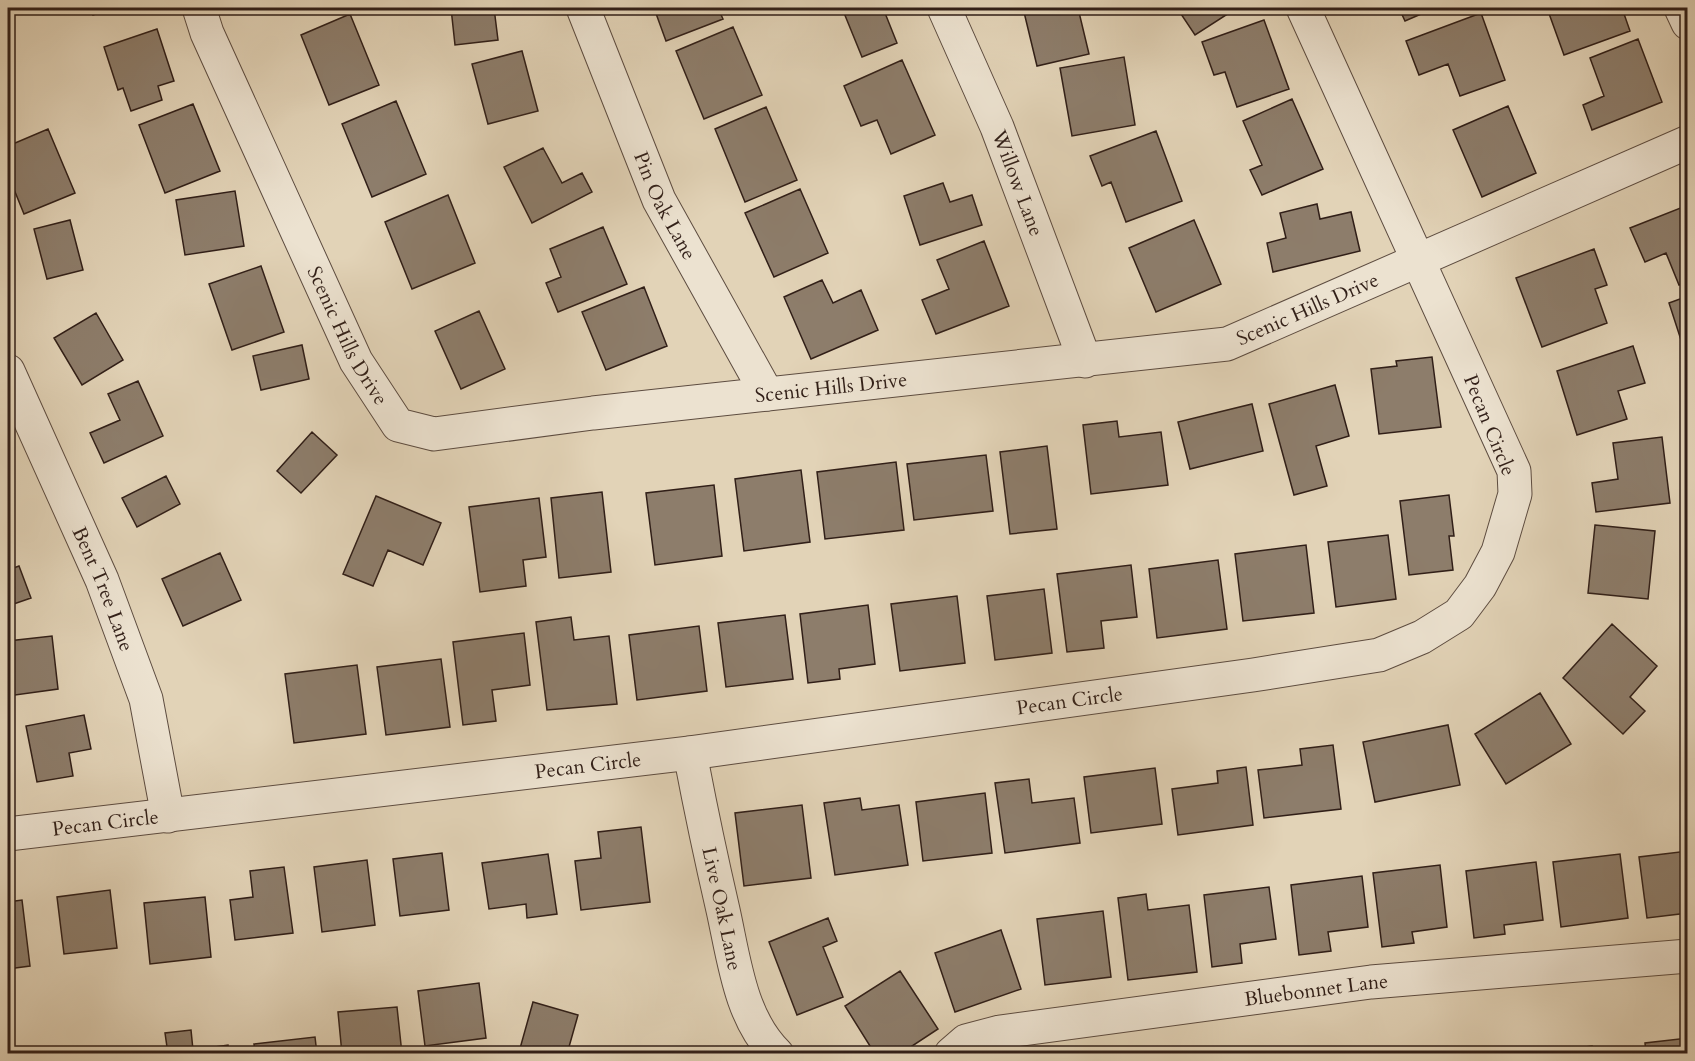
<svg xmlns="http://www.w3.org/2000/svg" width="1695" height="1061" font-family="Cardo,serif">
<rect width="100%" height="100%" fill="#e2d3b7"/>
<filter id="stains"><feTurbulence type="fractalNoise" baseFrequency=".00333" numOctaves="4"/><feColorMatrix values="0 0 0 0 .2 0 0 0 0 .09 0 0 0 0 .02 0 0 0 .5 -.17"/></filter>
<radialGradient id="worn" r=".72"><stop offset=".6" stop-color="#630" stop-opacity="0"/><stop offset="1" stop-color="#630" stop-opacity=".3"/></radialGradient>
<path fill="#8d7d6b" stroke="#311f18" stroke-width="1.5" d="M 90,8 L 112,8 L 93,15 Z
M 451,8 L 494,8 L 498,40 L 455,45 Z
M 654,8 L 718,8 L 723,19 L 666,41 Z
M 842,8 L 883,8 L 897,43 L 862,57 Z
M 1023,8 L 1078,8 L 1089,54 L 1037,66 Z
M 1177,8 L 1237,8 L 1195,35 Z
M 1399,8 L 1435,8 L 1405,21 Z
M 1547,8 L 1622,8 L 1630,31 L 1564,55 Z
M 1481,13 L 1505,80 L 1460,96 L 1448,64 L 1419,75 L 1406,41 Z
M 350,14 L 379,85 L 329,105 L 301,35 Z
M 1264,20 L 1289,89 L 1237,107 L 1225,72 L 1214,75 L 1202,42 Z
M 733,27 L 762,95 L 704,119 L 676,51 Z
M 157,29 L 174,81 L 158,86 L 162,100 L 131,111 L 123,88 L 118,90 L 104,47 Z
M 1638,39 L 1662,102 L 1592,130 L 1583,105 L 1604,96 L 1590,58 Z
M 522,51 L 538,111 L 488,124 L 472,64 Z
M 1124,57 L 1135,125 L 1072,136 L 1060,68 Z
M 902,60 L 935,135 L 891,154 L 877,120 L 861,126 L 844,86 Z
M 1292,99 L 1323,169 L 1262,195 L 1250,170 L 1262,165 L 1243,121 Z
M 396,101 L 426,174 L 372,197 L 342,124 Z
M 193,104 L 220,171 L 165,193 L 139,125 Z
M 1508,106 L 1536,173 L 1482,197 L 1453,130 Z
M 766,107 L 797,180 L 745,202 L 715,129 Z
M 48,129 L 75,193 L 24,214 L 11,182 L 8,183 L 8,146 Z
M 1156,131 L 1182,201 L 1126,222 L 1111,182 L 1102,186 L 1090,156 Z
M 543,148 L 562,183 L 582,173 L 592,192 L 532,223 L 504,167 Z
M 943,183 L 950,202 L 972,195 L 982,225 L 920,245 L 904,196 Z
M 800,189 L 828,253 L 774,277 L 745,213 Z
M 235,191 L 244,246 L 185,255 L 176,200 Z
M 448,195 L 475,263 L 412,289 L 385,222 Z
M 1317,204 L 1320,219 L 1351,212 L 1360,251 L 1273,272 L 1267,243 L 1286,238 L 1280,213 Z
M 1688,205 L 1688,282 L 1679,285 L 1666,253 L 1645,262 L 1630,228 Z
M 70,220 L 83,270 L 47,279 L 34,229 Z
M 1194,220 L 1221,284 L 1156,312 L 1129,248 Z
M 603,227 L 627,284 L 558,312 L 546,283 L 561,277 L 550,249 Z
M 984,241 L 1009,306 L 936,334 L 922,300 L 949,289 L 937,260 Z
M 1594,249 L 1607,285 L 1595,289 L 1607,323 L 1542,347 L 1516,278 Z
M 261,266 L 284,332 L 232,350 L 209,284 Z
M 822,280 L 833,303 L 861,290 L 878,330 L 811,359 L 784,297 Z
M 644,287 L 667,346 L 606,370 L 582,312 Z
M 1688,296 L 1688,341 L 1682,343 L 1669,303 Z
M 479,311 L 505,369 L 461,389 L 435,331 Z
M 96,313 L 123,360 L 82,385 L 54,338 Z
M 302,345 L 309,379 L 261,390 L 253,356 Z
M 1633,346 L 1645,383 L 1618,391 L 1627,419 L 1577,435 L 1557,371 Z
M 1432,357 L 1441,427 L 1379,434 L 1371,369 L 1397,366 L 1396,361 Z
M 138,381 L 163,436 L 104,463 L 90,433 L 120,420 L 108,394 Z
M 1335,385 L 1349,436 L 1316,446 L 1327,486 L 1294,495 L 1269,404 Z
M 1252,404 L 1263,451 L 1190,469 L 1178,422 Z
M 1117,421 L 1119,437 L 1161,432 L 1168,485 L 1091,494 L 1083,425 Z
M 312,432 L 337,455 L 301,493 L 277,471 Z
M 1662,437 L 1670,503 L 1596,512 L 1592,483 L 1618,479 L 1613,443 Z
M 1047,446 L 1057,529 L 1010,534 L 1000,452 Z
M 986,455 L 993,511 L 914,520 L 907,464 Z
M 896,462 L 904,530 L 825,539 L 817,472 Z
M 801,470 L 810,542 L 744,551 L 735,479 Z
M 166,476 L 180,504 L 137,527 L 122,498 Z
M 714,485 L 722,556 L 655,565 L 646,493 Z
M 602,492 L 611,572 L 559,578 L 551,498 Z
M 1449,495 L 1454,536 L 1449,536 L 1453,570 L 1409,575 L 1400,501 Z
M 376,496 L 441,523 L 423,565 L 388,550 L 373,586 L 343,574 Z
M 539,498 L 546,557 L 523,560 L 526,586 L 480,592 L 469,507 Z
M 1595,525 L 1655,531 L 1648,599 L 1588,593 Z
M 1388,535 L 1396,599 L 1336,607 L 1328,542 Z
M 1306,545 L 1314,613 L 1243,621 L 1235,554 Z
M 220,553 L 241,600 L 183,626 L 162,579 Z
M 1218,560 L 1227,629 L 1157,638 L 1149,569 Z
M 1131,565 L 1137,617 L 1101,621 L 1104,648 L 1067,652 L 1057,574 Z
M 19,566 L 31,598 L 8,606 L 8,570 Z
M 1044,589 L 1052,653 L 995,660 L 987,596 Z
M 957,596 L 965,663 L 900,671 L 891,604 Z
M 868,605 L 875,664 L 839,669 L 840,679 L 808,683 L 800,614 Z
M 785,615 L 793,679 L 726,687 L 718,623 Z
M 571,617 L 574,640 L 609,636 L 617,704 L 547,710 L 536,622 Z
M 1612,624 L 1657,666 L 1630,697 L 1645,711 L 1623,734 L 1563,678 Z
M 699,626 L 707,691 L 637,700 L 629,635 Z
M 524,633 L 530,685 L 492,690 L 496,721 L 463,725 L 453,642 Z
M 52,636 L 58,689 L 8,696 L 8,641 Z
M 441,659 L 450,727 L 386,735 L 377,667 Z
M 357,665 L 366,734 L 294,743 L 285,674 Z
M 1540,693 L 1571,744 L 1506,784 L 1475,734 Z
M 84,715 L 91,749 L 69,753 L 73,776 L 37,782 L 26,726 Z
M 1448,725 L 1460,785 L 1375,802 L 1363,742 Z
M 1333,745 L 1341,809 L 1264,818 L 1258,770 L 1302,765 L 1300,749 Z
M 1246,767 L 1253,825 L 1178,835 L 1172,789 L 1218,783 L 1217,771 Z
M 1155,768 L 1162,824 L 1091,833 L 1084,777 Z
M 1029,779 L 1032,803 L 1074,798 L 1080,843 L 1005,853 L 995,783 Z
M 985,793 L 992,853 L 923,861 L 916,802 Z
M 860,798 L 862,810 L 899,805 L 908,865 L 835,875 L 824,803 Z
M 802,805 L 811,878 L 744,886 L 735,813 Z
M 641,827 L 650,902 L 581,910 L 575,861 L 601,858 L 598,832 Z
M 1688,851 L 1688,913 L 1647,918 L 1639,857 Z
M 442,853 L 449,910 L 400,916 L 393,859 Z
M 548,854 L 557,914 L 527,918 L 526,904 L 489,909 L 482,863 Z
M 1620,854 L 1628,918 L 1561,927 L 1553,862 Z
M 367,860 L 375,925 L 322,932 L 314,867 Z
M 1536,862 L 1543,920 L 1504,925 L 1505,934 L 1474,938 L 1466,871 Z
M 1440,865 L 1447,927 L 1412,932 L 1414,943 L 1382,947 L 1373,873 Z
M 284,867 L 293,933 L 235,940 L 230,900 L 253,897 L 250,871 Z
M 1362,876 L 1368,927 L 1328,932 L 1331,951 L 1299,955 L 1291,885 Z
M 1269,887 L 1276,939 L 1240,944 L 1242,963 L 1212,967 L 1204,895 Z
M 110,890 L 117,948 L 64,954 L 57,897 Z
M 1146,894 L 1148,910 L 1189,905 L 1197,972 L 1128,980 L 1118,898 Z
M 205,897 L 211,957 L 150,964 L 144,903 Z
M 22,900 L 30,966 L 8,969 L 8,902 Z
M 1103,911 L 1111,977 L 1045,985 L 1037,919 Z
M 828,918 L 837,941 L 823,947 L 843,997 L 797,1015 L 769,942 Z
M 1001,930 L 1021,989 L 955,1012 L 935,953 Z
M 900,971 L 938,1029 L 900,1054 L 875,1054 L 845,1006 Z
M 479,983 L 486,1038 L 425,1046 L 418,991 Z
M 533,1002 L 578,1015 L 567,1054 L 519,1052 Z
M 397,1007 L 402,1054 L 342,1054 L 338,1012 Z
M 191,1030 L 193,1050 L 228,1045 L 229,1054 L 168,1054 L 165,1033 Z
M 315,1037 L 317,1054 L 255,1054 L 254,1044 Z
M 1688,1038 L 1688,1054 L 1646,1054 L 1645,1043 Z
M 1592,1046 L 1593,1054 L 1562,1054 L 1562,1050 Z"/>
<g fill="none" stroke-linecap="round" stroke-linejoin="round">
<defs>
<g id="minor">
<path id="s1" d="M 199,8 L 207,33 L 356,361 L 398,425 L 434,434 L 593,413 L 1227,344 L 1688,142"/>
<path id="s2" d="M 583,8 L 659,200 L 767,394"/>
<path id="s3" d="M 944,8 L 997,127 L 1085,361"/>
<path d="M 1681,8 L 1688,23"/>
<path id="s4" d="M 8,371 L 102,580 L 146,699 L 168,816"/>
<path id="s5" d="M 690,753 C 700,806 711,858 723,910 C 734,959 740,1018 777,1054"/>
<path id="s6" d="M 8,834 L 690,753 L 1253,675 L 1379,655 L 1422,637 L 1459,614 L 1480,586 L 1498,552 L 1515,494 L 1514,471 L 1303,8"/>
<path id="s7" d="M 951,1054 L 966,1041 L 1000,1032 L 1371,982 L 1688,956"/>
</g>
</defs>
<use href="#minor" stroke="#5d4c40" stroke-width="35"/>
<use href="#minor" stroke="#ece2d0" stroke-width="33"/>
</g>
<g text-anchor="middle" stroke-width="4.5" stroke-linejoin="round" paint-order="stroke">
<g font-size="20" fill="#311f18" stroke="#ece2d0">
<text dy="7" stroke="none"><textPath href="#s3" startOffset="190">Willow Lane</textPath></text>
<text dy="7" stroke="none"><textPath href="#s2" startOffset="214">Pin Oak Lane</textPath></text>
<text dy="7" stroke="none"><textPath href="#s1" startOffset="1386">Scenic Hills Drive</textPath></text>
<text dy="7" stroke="none"><textPath href="#s1" startOffset="360">Scenic Hills Drive</textPath></text>
<text dy="7" stroke="none"><textPath href="#s1" startOffset="900">Scenic Hills Drive</textPath></text>
<text transform="translate(1490 425) rotate(68)" y="7">Pecan Circle</text>
<text dy="7" stroke="none"><textPath href="#s4" startOffset="238">Bent Tree Lane</textPath></text>
<text dy="7" stroke="none"><textPath href="#s6" startOffset="1070">Pecan Circle</textPath></text>
<text dy="7" stroke="none"><textPath href="#s6" startOffset="584">Pecan Circle</textPath></text>
<text dy="7" stroke="none"><textPath href="#s6" startOffset="98">Pecan Circle</textPath></text>
<text dy="7" stroke="none"><textPath href="#s5" startOffset="159">Live Oak Lane</textPath></text>
<text dy="7" stroke="none"><textPath href="#s7" startOffset="374">Bluebonnet Lane</textPath></text>
</g>
</g>
<rect width="1695" height="1061" fill="none" stroke="#e2d3b7" stroke-width="30"/>
<rect x="9" y="9" width="1677" height="1043" fill="none" stroke="#311f18" stroke-width="3"/>
<rect x="15" y="15" width="1665" height="1031" fill="none" stroke="#311f18" stroke-width="1.5"/>
<rect width="100%" height="100%" filter="url(#stains)"/>
<rect width="100%" height="100%" fill="url(#worn)"/>
</svg>
